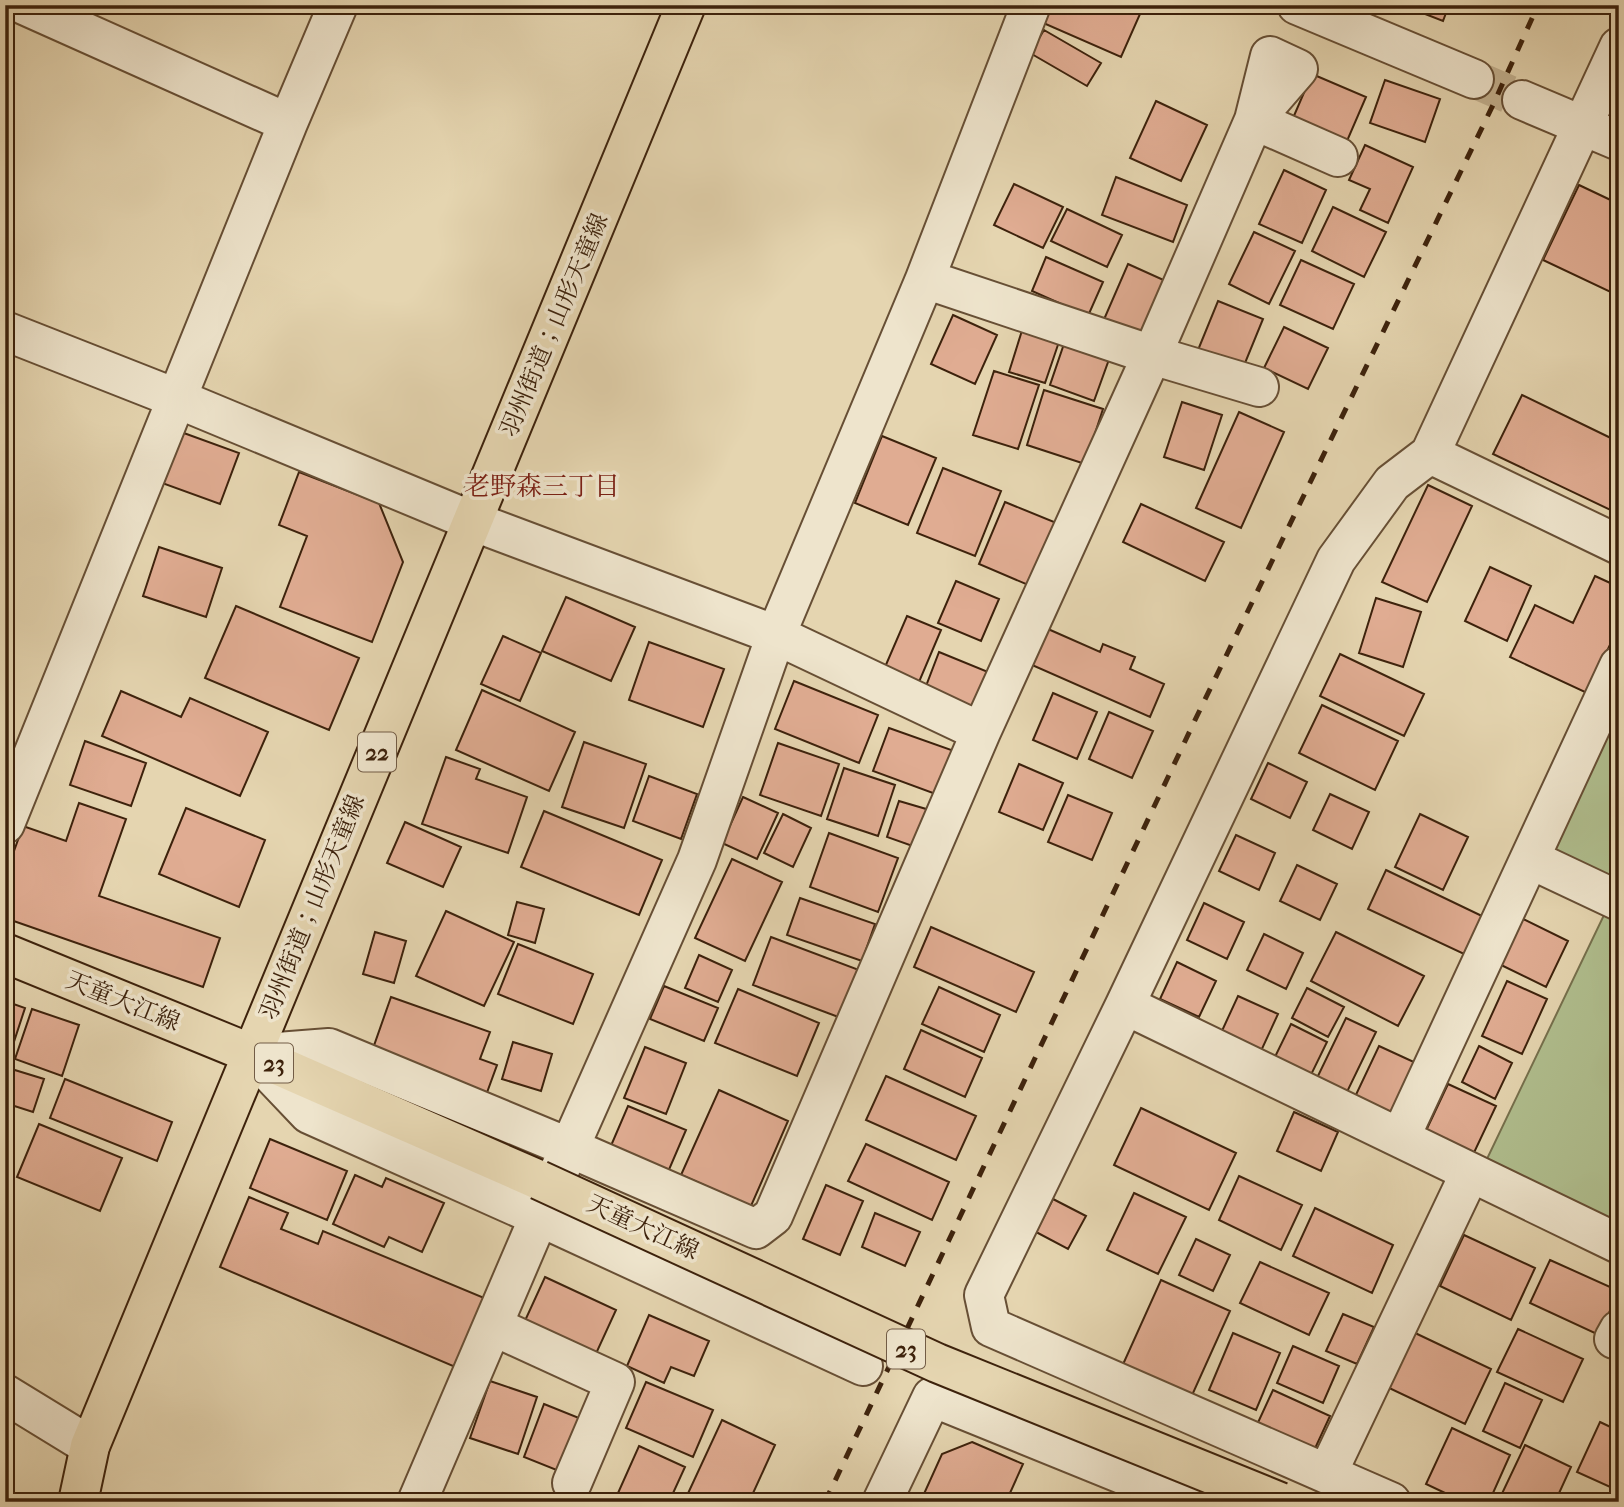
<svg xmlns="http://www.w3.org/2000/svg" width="1624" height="1507" font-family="'IM FELL French Canon','Noto Serif JP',serif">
<rect width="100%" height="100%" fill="#e5d5b0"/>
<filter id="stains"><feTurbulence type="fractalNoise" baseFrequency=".00286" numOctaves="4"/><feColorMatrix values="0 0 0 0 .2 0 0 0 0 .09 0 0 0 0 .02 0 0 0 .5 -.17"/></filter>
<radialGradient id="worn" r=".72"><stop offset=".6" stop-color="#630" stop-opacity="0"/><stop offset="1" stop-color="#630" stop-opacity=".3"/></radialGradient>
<path fill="#b0be8e" stroke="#76704d" stroke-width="2" d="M 1619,697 L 1619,888 L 1544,852 Z
M 1604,915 L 1619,922 L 1619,1226 L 1485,1163 Z"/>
<path fill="#e0ac92" stroke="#3d220c" stroke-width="2" d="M 1048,5 L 1144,5 L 1121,57 L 1041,22 Z
M 1402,5 L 1449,5 L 1443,21 Z
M 1044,30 L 1101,63 L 1087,86 L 1030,53 Z
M 1312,74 L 1366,97 L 1347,141 L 1293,118 Z
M 1385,80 L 1440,99 L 1425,142 L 1370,123 Z
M 1156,101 L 1207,125 L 1181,181 L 1130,158 Z
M 1365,145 L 1413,167 L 1388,223 L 1360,210 L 1370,189 L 1349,180 Z
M 1284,170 L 1326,190 L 1302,243 L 1259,224 Z
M 1116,177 L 1187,205 L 1173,242 L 1102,215 Z
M 1014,184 L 1063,207 L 1043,248 L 994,225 Z
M 1579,185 L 1619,204 L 1619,296 L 1543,260 Z
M 1333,207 L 1386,232 L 1364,277 L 1312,251 Z
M 1067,209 L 1122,235 L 1107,267 L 1051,241 Z
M 1254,232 L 1295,251 L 1269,304 L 1229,284 Z
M 1046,257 L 1103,282 L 1088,316 L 1032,291 Z
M 1301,260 L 1354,284 L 1333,329 L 1280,305 Z
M 1128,264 L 1168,282 L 1143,341 L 1102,324 Z
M 1218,301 L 1263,319 L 1243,368 L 1198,350 Z
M 953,315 L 997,335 L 975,384 L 931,364 Z
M 1025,321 L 1062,333 L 1045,383 L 1009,372 Z
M 1284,327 L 1328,348 L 1308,389 L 1264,368 Z
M 1067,335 L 1112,351 L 1094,401 L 1050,385 Z
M 994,371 L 1039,385 L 1018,449 L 973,435 Z
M 1044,390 L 1103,409 L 1085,464 L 1027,445 Z
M 1522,395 L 1619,442 L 1619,514 L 1493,454 Z
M 1182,402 L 1222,415 L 1204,470 L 1164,457 Z
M 1239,412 L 1284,432 L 1241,528 L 1196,508 Z
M 181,432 L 239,453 L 220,504 L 162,483 Z
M 882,436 L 936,458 L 908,525 L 855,503 Z
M 943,468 L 1001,491 L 975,556 L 917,533 Z
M 299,472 L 379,503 L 403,562 L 372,642 L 280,607 L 307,536 L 279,525 Z
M 1428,485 L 1472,506 L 1427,602 L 1382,582 Z
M 1005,502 L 1059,524 L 1033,587 L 979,564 Z
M 1141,504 L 1224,542 L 1205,581 L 1123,542 Z
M 159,547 L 222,568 L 206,617 L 143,596 Z
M 1490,567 L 1531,586 L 1507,641 L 1465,621 Z
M 1595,576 L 1619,587 L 1619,626 L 1587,693 L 1510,657 L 1535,605 L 1573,623 Z
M 956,581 L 999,599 L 981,641 L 938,623 Z
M 566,597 L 635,627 L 611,681 L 542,651 Z
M 1376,598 L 1421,612 L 1403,667 L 1359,653 Z
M 236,606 L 359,658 L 329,730 L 205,678 Z
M 907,616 L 941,630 L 919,682 L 885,667 Z
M 1048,629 L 1100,652 L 1103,644 L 1135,657 L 1130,669 L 1164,684 L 1150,717 L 1032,665 Z
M 503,636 L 541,653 L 520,701 L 481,684 Z
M 649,642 L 724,669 L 703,727 L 629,700 Z
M 939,652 L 993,674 L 978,715 L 923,694 Z
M 1340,654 L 1424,694 L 1404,736 L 1320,696 Z
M 794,681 L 878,715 L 859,763 L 775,729 Z
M 482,690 L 575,732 L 549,791 L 456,750 Z
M 121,691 L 181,717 L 190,698 L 268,732 L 240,796 L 102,736 Z
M 1053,693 L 1097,712 L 1077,759 L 1033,740 Z
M 1322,705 L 1398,741 L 1375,790 L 1299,753 Z
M 1109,712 L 1153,731 L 1132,778 L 1089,759 Z
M 889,728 L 957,752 L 941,796 L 873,771 Z
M 85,741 L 146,763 L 131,806 L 70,785 Z
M 584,742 L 646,764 L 624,828 L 562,807 Z
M 778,743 L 839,764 L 821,816 L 760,795 Z
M 446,757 L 480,769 L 476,779 L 527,797 L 508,853 L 422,824 Z
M 1268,763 L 1307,782 L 1290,818 L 1251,799 Z
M 1019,764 L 1063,783 L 1043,830 L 999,812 Z
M 844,768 L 895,785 L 878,836 L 827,819 Z
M 649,776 L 697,794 L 681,839 L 633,821 Z
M 1330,794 L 1369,812 L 1352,849 L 1313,830 Z
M 1068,795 L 1112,813 L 1092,860 L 1048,842 Z
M 743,797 L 778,813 L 757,859 L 722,843 Z
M 899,801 L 933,811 L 921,849 L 887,837 Z
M 79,803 L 126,819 L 99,896 L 220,938 L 203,987 L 5,918 L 5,876 L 23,826 L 66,841 Z
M 186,808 L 265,840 L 239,907 L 159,874 Z
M 544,811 L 662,860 L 639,915 L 521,867 Z
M 783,814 L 811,828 L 793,867 L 764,853 Z
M 1420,814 L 1468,837 L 1443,890 L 1395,867 Z
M 405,822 L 461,847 L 443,887 L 387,863 Z
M 829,833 L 898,858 L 878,912 L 810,887 Z
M 1236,835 L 1275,853 L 1259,890 L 1219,871 Z
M 732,859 L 782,882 L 745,961 L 695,938 Z
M 1297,865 L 1337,884 L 1320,920 L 1280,901 Z
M 1386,870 L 1482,916 L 1464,954 L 1368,909 Z
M 800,898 L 875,924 L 862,961 L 787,935 Z
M 517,902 L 544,909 L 535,943 L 508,935 Z
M 1204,903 L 1244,922 L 1227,959 L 1187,940 Z
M 446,911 L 514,942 L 484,1006 L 416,976 Z
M 1521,918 L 1568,941 L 1546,987 L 1499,964 Z
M 931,927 L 1034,972 L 1016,1012 L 914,967 Z
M 375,932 L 406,941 L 394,983 L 363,974 Z
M 1336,932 L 1424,976 L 1398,1026 L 1311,981 Z
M 1264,934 L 1303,953 L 1286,989 L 1247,970 Z
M 771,937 L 859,970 L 841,1018 L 753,985 Z
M 518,944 L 593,974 L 573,1024 L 498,994 Z
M 699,955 L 732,970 L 718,1002 L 685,988 Z
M 1177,962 L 1216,981 L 1199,1017 L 1160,999 Z
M 1507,981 L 1547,999 L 1522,1054 L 1482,1036 Z
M 664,986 L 718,1008 L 704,1041 L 650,1019 Z
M 939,987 L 1000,1015 L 984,1052 L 922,1024 Z
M 1307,988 L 1344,1007 L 1328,1037 L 1292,1018 Z
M 738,989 L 819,1023 L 797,1076 L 715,1043 Z
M 1238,996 L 1278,1014 L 1261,1051 L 1221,1033 Z
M 391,997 L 490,1032 L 480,1059 L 497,1065 L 485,1098 L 370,1057 Z
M 5,1001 L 25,1008 L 8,1060 L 5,1059 Z
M 32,1009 L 79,1025 L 62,1076 L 15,1059 Z
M 1346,1018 L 1376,1032 L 1346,1094 L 1316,1080 Z
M 1291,1024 L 1327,1042 L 1307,1083 L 1271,1065 Z
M 921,1030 L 982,1058 L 965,1097 L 904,1069 Z
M 513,1042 L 552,1054 L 541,1091 L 502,1079 Z
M 1379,1046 L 1416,1063 L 1390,1118 L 1353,1101 Z
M 1479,1046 L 1512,1063 L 1495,1099 L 1462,1082 Z
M 645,1047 L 686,1063 L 666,1114 L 624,1098 Z
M 5,1067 L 44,1079 L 33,1112 L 5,1103 Z
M 886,1076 L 976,1116 L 956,1160 L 866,1120 Z
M 65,1079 L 172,1122 L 157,1161 L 50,1118 Z
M 1448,1084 L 1496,1106 L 1471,1159 L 1423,1137 Z
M 719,1090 L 788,1121 L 751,1206 L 681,1175 Z
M 628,1106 L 686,1130 L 665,1179 L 607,1155 Z
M 1141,1108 L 1236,1153 L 1209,1210 L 1114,1165 Z
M 1294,1112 L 1338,1132 L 1321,1171 L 1277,1151 Z
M 39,1124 L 122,1158 L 100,1211 L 17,1177 Z
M 270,1139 L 347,1171 L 327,1220 L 250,1188 Z
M 866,1144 L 949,1182 L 932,1220 L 848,1181 Z
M 355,1175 L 382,1187 L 386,1178 L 444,1203 L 422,1252 L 389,1237 L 384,1247 L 333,1224 Z
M 1239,1176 L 1302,1205 L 1281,1250 L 1219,1220 Z
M 826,1185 L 863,1201 L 840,1255 L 803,1239 Z
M 1134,1193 L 1186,1217 L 1158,1274 L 1107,1250 Z
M 249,1197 L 288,1213 L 281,1229 L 318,1244 L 323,1231 L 489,1300 L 460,1369 L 220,1267 Z
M 1053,1199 L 1086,1216 L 1068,1249 L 1036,1232 Z
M 1315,1208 L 1393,1245 L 1372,1293 L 1293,1256 Z
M 875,1213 L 920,1232 L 905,1266 L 862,1247 Z
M 1464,1235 L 1535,1268 L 1511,1320 L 1440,1286 Z
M 1196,1239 L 1230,1255 L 1213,1291 L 1179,1275 Z
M 1550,1260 L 1619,1291 L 1599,1335 L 1530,1303 Z
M 1260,1262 L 1329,1293 L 1309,1335 L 1240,1303 Z
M 545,1277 L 616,1310 L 594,1358 L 523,1325 Z
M 1161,1280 L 1230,1311 L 1189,1402 L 1120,1371 Z
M 1343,1314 L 1374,1327 L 1357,1364 L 1326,1351 Z
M 649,1315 L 709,1341 L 694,1376 L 671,1367 L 664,1383 L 627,1366 Z
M 1518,1329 L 1583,1359 L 1563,1402 L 1497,1372 Z
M 1413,1332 L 1491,1369 L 1465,1424 L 1387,1387 Z
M 1233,1333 L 1280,1353 L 1256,1410 L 1209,1390 Z
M 1293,1346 L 1339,1366 L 1323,1403 L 1277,1383 Z
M 490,1381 L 537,1397 L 518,1454 L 470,1438 Z
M 646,1382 L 713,1410 L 693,1457 L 626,1428 Z
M 1505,1383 L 1542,1400 L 1520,1448 L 1483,1431 Z
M 1273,1390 L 1330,1416 L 1312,1455 L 1255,1429 Z
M 544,1404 L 584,1420 L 564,1473 L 524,1457 Z
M 722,1420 L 775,1445 L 749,1502 L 684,1502 Z
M 1600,1422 L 1619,1431 L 1619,1491 L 1577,1472 Z
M 1452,1428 L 1510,1455 L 1489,1502 L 1464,1502 L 1426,1484 Z
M 972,1442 L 1023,1464 L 1006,1502 L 936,1502 L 923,1496 L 942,1454 Z
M 1525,1445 L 1571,1467 L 1555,1502 L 1498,1502 Z
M 639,1446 L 685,1467 L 669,1502 L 614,1502 Z"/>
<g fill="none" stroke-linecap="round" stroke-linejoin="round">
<path stroke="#c3b18f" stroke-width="38" stroke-dasharray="38 19" stroke-linecap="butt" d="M 1474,79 L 1522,100"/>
<defs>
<path id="minor" d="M 24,5 L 288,123
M 1297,5 L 1474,79
M 1522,100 L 1619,141
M 925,279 L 1152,355 L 1259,387
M 5,331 L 178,399 L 472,521 L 776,635 L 981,732
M 1430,454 L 1619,47
M 5,824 L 288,123 L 338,5
M 1530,859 L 1619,901
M 1125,1005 L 1619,1244
M 252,1054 L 329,1048 L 570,1148 L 756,1229 L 773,1216 L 981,732 L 1152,355 L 1254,120 L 1270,56 L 1298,69 L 1254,120 L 1338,157
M 252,1054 L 309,1114 L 540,1217 L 863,1366
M 1400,1138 L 1619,666
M 493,1326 L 615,1382 L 572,1483
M 1614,1339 L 1619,1330
M 5,1394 L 90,1446
M 1327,1474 L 1470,1173
M 417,1502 L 545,1203 L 697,860 L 776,635 L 925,279 L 1031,5
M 882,1502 L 932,1397 L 1191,1502
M 1391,1502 L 991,1327 L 984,1295 L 1125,1005 L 1336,560 L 1392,483 L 1430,454 L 1619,545"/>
<path id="major" d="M 5,953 L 252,1054 L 539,1180
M 78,1502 L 90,1446 L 686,5"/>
</defs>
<use href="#minor" stroke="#674f35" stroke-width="42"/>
<use href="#major" stroke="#3d220c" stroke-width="42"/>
<use href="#minor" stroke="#eee4cc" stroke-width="38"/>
<use href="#major" stroke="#e5d5b0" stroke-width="38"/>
<path stroke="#3d220c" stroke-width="5" stroke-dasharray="12 12" stroke-linecap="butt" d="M 825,1502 L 1196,718 L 1493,105 L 1538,5"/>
<defs>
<path id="major-bridge" d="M 539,1180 L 937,1363 L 1280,1502"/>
</defs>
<use href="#major-bridge" stroke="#3d220c" stroke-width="42" stroke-linecap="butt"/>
<use href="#major-bridge" stroke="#e5d5b0" stroke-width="38"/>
</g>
<g text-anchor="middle" stroke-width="7" stroke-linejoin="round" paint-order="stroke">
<g fill="#eee4cc" stroke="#725c46" stroke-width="2">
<rect x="358" y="732.5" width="38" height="39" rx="5"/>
<rect x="255" y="1043.5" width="38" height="39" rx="5"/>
<rect x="887" y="1329.5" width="38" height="39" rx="5"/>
</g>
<g font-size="23" font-weight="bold" fill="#3d220c">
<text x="377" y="760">22</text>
<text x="274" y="1071">23</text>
<text x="906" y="1357">23</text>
</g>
<g font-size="24" fill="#3d220c" stroke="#eee4cc">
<text transform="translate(554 325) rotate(-67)" y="8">羽州街道；山形天童線</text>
<text transform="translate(312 907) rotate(-68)" y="8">羽州街道；山形天童線</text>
<text transform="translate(123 1001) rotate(22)" y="8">天童大江線</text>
<text transform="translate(643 1227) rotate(25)" y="8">天童大江線</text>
</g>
<g font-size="26" fill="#7a1f14" stroke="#eee4cc">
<text x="542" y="495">老野森三丁目</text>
</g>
</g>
<rect width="1624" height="1507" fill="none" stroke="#e5d5b0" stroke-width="28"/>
<rect x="7" y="7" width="1610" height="1493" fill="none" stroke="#3d220c" stroke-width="3.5"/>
<rect x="14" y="14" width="1596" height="1479" fill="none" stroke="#3d220c" stroke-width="2"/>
<rect width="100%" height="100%" filter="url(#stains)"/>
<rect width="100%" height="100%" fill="url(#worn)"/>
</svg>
